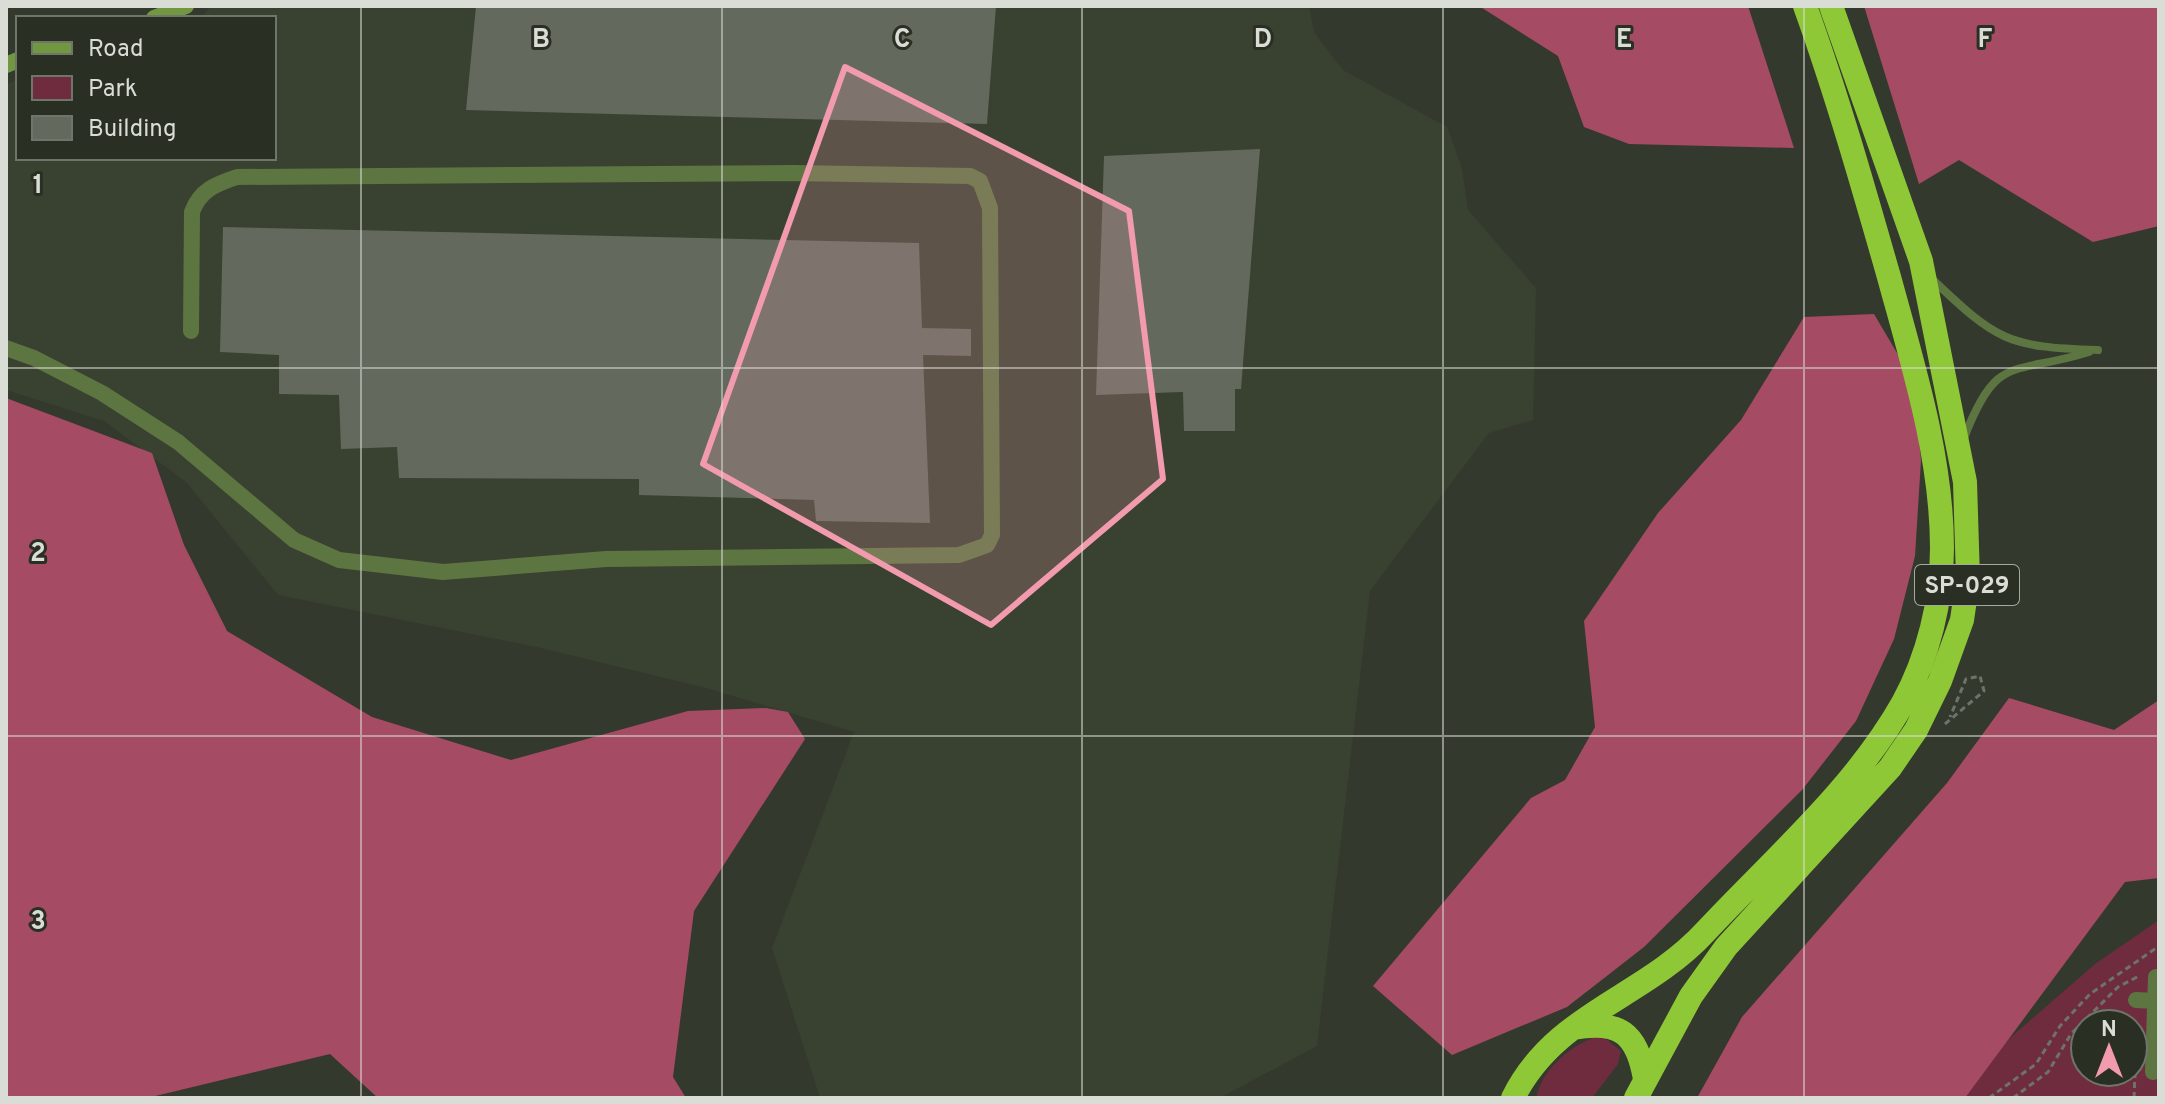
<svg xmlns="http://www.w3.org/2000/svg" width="2165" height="1104" font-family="Overpass,sans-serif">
<rect width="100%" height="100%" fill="#34392e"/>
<path fill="#394130" d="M 211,6 L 1309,6 L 1314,32 L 1343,70 L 1447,127 L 1462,168 L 1468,210 L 1536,288 L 1533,420 L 1489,433 L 1370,591 L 1317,1046 L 1220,1098 L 820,1098 L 772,948 L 854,732 L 706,688 L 541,648 L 278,595 L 186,482 L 104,421 L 6,390 L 6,84 L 18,80 L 18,158 L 274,158 L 274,18 L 201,18 Z"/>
<path fill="#6e2c3e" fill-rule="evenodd" d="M 2159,920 L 2159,1098 L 1941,1098 L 2095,964 ZM 2085,1024 L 2133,1024 L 2133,1072 L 2085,1072 Z
M 1601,1035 L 1621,1051 L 1618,1064 L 1592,1098 L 1536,1098 C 1543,1067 1572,1044 1601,1035 Z"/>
<path fill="#a64b64" d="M 1479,6 L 1748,6 L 1794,148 L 1629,144 L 1584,127 L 1558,56 Z
M 1864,6 L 2159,6 L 2159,226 L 2093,242 L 1959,160 L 1919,184 Z
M 1874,314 L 1913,380 L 1921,460 L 1915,556 L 1894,639 L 1856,721 L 1802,790 L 1644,947 L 1567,1007 L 1452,1055 L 1373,986 L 1531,798 L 1565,780 L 1595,727 L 1584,621 L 1658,513 L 1741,420 L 1804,317 Z
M 6,398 L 152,453 L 184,545 L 227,631 L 372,717 L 511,760 L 688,711 L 766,708 L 788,712 L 805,739 L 694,911 L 673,1077 L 686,1098 L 378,1098 L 330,1054 L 147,1098 L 6,1098 Z
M 2009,698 L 2114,730 L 2159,700 L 2159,878 L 2125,882 L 1965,1098 L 1697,1098 L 1742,1017 L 1947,783 Z"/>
<path fill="#63695d" d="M 476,6 L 996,6 L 987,124 L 466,110 Z
M 1260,149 L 1241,389 L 1235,389 L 1235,431 L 1184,431 L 1183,392 L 1096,395 L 1104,156 Z
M 223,227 L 919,243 L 922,328 L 971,329 L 971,356 L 923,355 L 930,523 L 816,521 L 814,500 L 639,495 L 639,479 L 399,478 L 397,447 L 341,449 L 339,395 L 279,394 L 279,355 L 220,352 Z"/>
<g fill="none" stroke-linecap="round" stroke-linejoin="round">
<path stroke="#6e7369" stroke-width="3" stroke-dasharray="6 4" stroke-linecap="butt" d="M 1945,724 L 1984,691 L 1980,676 L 1966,679 L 1950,717
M 1989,1098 L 2036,1064 L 2060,1026 L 2090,994 L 2159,946
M 2013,1098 L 2048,1072 L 2071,1034 L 2118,987 L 2139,976
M 2134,1098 L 2135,1074"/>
<path stroke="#5d7541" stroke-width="8" d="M 1931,278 C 1997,341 2007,347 2098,350
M 1964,438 C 1997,352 2012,376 2089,352"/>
<path stroke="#5d7541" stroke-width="16" d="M 6,348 L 34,358 L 102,393 L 178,442 L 294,540 L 339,560 L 443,572 L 606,559 L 959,555 L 987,545 L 992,535 L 990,208 L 980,181 L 970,176 L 793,173 L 237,177 C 216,184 200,190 192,212 L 191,331
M 2136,1000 L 2155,1001
M 2153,1072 L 2156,977 L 2159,977"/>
<path stroke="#719740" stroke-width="16" d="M 154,18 L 186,6
M 6,65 L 18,60"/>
<path stroke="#8fc836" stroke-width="24" d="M 1573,1028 C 1620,1020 1637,1033 1645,1079
M 1513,1098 C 1555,1013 1643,999 1705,932 C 1772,860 1854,790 1903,703 C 1928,657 1942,601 1942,548 C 1942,457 1913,365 1889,277 C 1863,186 1837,95 1805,6
M 1636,1098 L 1691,996 L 1726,947 L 1890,768 L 1916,730 L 1940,681 L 1962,620 L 1968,579 L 1965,482 L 1921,261 L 1831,6"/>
</g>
<path fill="#f29aae" fill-opacity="0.2" stroke="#f29aae" stroke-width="6" stroke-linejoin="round" d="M 845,67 L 1129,211 L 1163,479 L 991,625 L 703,464 Z"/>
<path fill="none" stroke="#d9ddd6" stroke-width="2" stroke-opacity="0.55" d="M 361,6 L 361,1098M 722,6 L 722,1098M 1082,6 L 1082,1098M 1443,6 L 1443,1098M 1804,6 L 1804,1098M 6,368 L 2159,368M 6,736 L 2159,736"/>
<g text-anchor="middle" stroke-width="6" stroke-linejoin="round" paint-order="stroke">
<rect fill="#2a2f24" stroke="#a4a9a1" stroke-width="2" x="1915" y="565" width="104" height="40" rx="6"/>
<g font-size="24" font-weight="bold" fill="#d9ddd6">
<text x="1967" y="593">SP-029</text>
</g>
</g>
<g font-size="26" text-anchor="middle" font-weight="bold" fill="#d9ddd6" stroke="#2a2f24" stroke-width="6" stroke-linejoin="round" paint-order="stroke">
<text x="541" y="47">B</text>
<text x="902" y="47">C</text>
<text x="1263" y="47">D</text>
<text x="1624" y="47">E</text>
<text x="1985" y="47">F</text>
<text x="38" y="193">1</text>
<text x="38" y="561">2</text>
<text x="38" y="929">3</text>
</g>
<rect width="2165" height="1104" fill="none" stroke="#d9ddd6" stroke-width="16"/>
<rect x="16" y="16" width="260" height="144" fill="#2a2f24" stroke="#70756b" stroke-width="2"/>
<rect x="32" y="42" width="40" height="12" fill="#719740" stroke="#70756b" stroke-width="2"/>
<text x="88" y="56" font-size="24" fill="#d9ddd6">Road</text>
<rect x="32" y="76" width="40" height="24" fill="#6e2c3e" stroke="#70756b" stroke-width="2"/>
<text x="88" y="96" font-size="24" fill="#d9ddd6">Park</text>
<rect x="32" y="116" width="40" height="24" fill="#63695d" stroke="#70756b" stroke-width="2"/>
<text x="88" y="136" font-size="24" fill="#d9ddd6">Building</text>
<g transform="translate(2109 1048)"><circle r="38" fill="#2a2f24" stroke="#70756b" stroke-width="2"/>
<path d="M0-6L14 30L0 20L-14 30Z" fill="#f29aae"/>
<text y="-12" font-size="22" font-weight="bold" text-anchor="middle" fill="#d9ddd6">N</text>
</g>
</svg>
